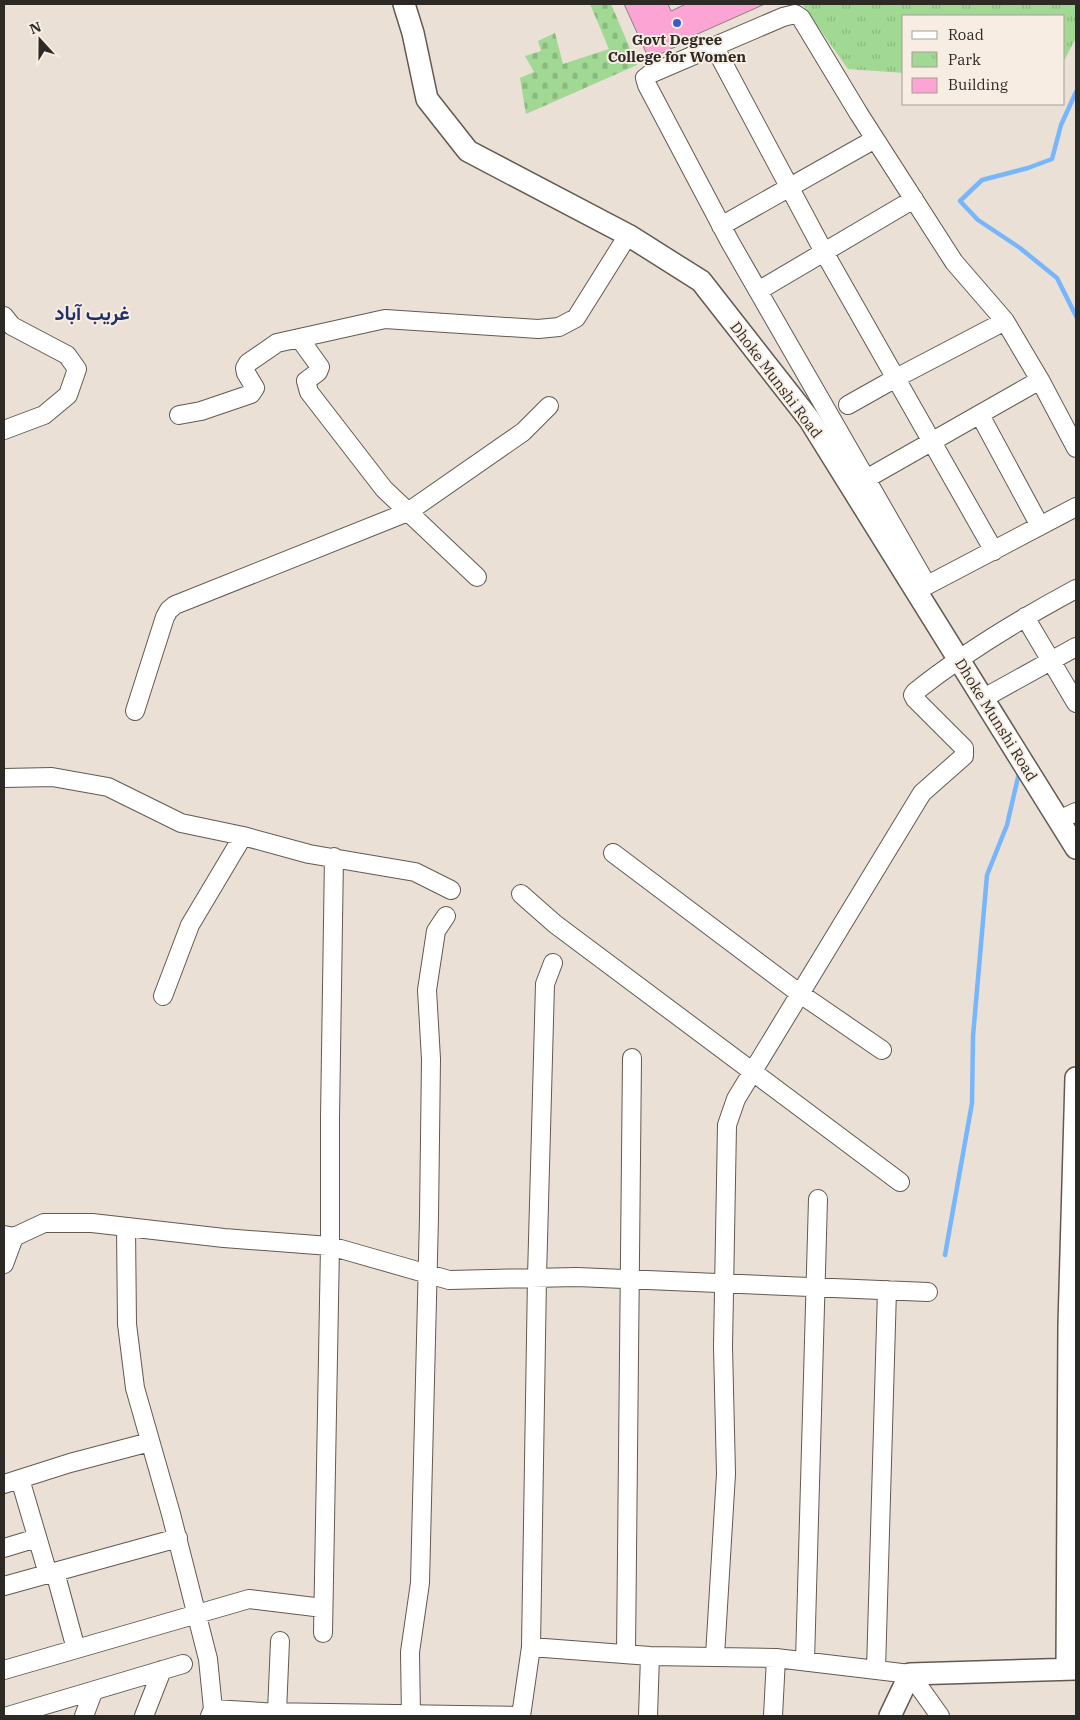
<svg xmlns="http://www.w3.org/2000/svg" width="1080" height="1720" font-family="'IBM Plex Serif',Vazirmatn,serif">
<defs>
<pattern id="cemetery-stones" width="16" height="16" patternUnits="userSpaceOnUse" patternTransform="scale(1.25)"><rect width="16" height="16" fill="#a0d894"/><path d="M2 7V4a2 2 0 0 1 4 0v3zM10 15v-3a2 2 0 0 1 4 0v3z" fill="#8ab97f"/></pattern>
<pattern id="park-tufts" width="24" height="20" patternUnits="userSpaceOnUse" patternTransform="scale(1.25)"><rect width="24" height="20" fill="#a0d894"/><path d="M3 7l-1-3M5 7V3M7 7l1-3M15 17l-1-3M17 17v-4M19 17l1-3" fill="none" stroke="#8ab97f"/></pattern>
</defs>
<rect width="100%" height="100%" fill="#eae0d6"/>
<path fill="url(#cemetery-stones)" d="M 590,4 L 611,4 L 637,65 L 526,114 L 520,78 L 534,72 L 525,56 L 541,51 L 538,41 L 555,33 L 563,64 L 609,49 Z"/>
<path fill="url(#park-tufts)" d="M 802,4 L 1076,4 L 1076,38 L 1064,61 L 1064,16 L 904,16 L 904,73 L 848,69 Z"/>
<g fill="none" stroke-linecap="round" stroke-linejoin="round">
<path stroke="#77b6fa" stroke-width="4.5" d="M 1076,92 L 1061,125 L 1052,159 L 1028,168 L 982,180 L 960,201 L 978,220 L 1020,248 L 1057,278 L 1076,316
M 945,1255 L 972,1103 L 973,1036 L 987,875 L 1007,825 L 1019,773 L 1017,771"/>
</g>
<path fill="#fca4d3" stroke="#8b7f85" d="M 624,4 L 668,4 L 671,11 L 686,4 L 765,4 L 693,36 L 696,44 L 687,48 L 684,43 L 649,59 Z"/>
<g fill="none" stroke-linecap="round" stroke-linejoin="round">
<defs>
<path id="minor" d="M 714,46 L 824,252 L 994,551
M 721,226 L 875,139
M 758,291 L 914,199
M 4,316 L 12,326 L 67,355 L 77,369 L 68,395 L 44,415 L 4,430
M 299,338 L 320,367 L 318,372 L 306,381 L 309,392 L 384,489 L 477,577
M 848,405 L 896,378 L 1005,321
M 179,415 L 201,411 L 251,394 L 255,388 L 246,373 L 245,368 L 248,363 L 277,343 L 385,319 L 538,329 L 559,327 L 576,318 L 628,235
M 980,415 L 1040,526
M 866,479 L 1040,380
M 927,585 L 730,242 L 647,85 L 645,78 L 650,74 L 783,17 L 795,14 L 801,18 L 859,114 L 954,262 L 1005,321 L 1040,380 L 1076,448
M 918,590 L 1076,507
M 1025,617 L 1076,703
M 982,699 L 1076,647
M 135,711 L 165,617 L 169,610 L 175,605 L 408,512 L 523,432 L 549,406
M 4,778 L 52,777 L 108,787 L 181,823 L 243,836 L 309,854 L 415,872 L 451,890
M 1059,820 L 1076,812
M 613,853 L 799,993 L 882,1050
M 521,894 L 555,924 L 900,1182
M 163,996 L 190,925 L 243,836
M 126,1227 L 127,1324 L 135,1388 L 171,1514 L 208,1659 L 213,1709
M 4,1235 L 14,1237 L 44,1223 L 92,1223 L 224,1238 L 330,1246 L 449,1280 L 577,1277 L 928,1292
M 4,1264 L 14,1237
M 20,1479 L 48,1574
M 4,1484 L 70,1463 L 150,1442
M 4,1548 L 37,1538
M 55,1572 L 76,1649
M 4,1586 L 178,1538
M 323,1633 L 330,1246 L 330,1118 L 334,857
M 531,1647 L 537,1277 L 545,984 L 553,963
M 626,1653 L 632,1058
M 715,1656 L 726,1474 L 723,1347 L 727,1125 L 736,1099 L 922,793 L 964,756 L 964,748 L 915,699 L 913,695 L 915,692 C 965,652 1020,619 1076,589
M 805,1661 L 818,1199
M 4,1670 L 249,1599 L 323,1608
M 876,1670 L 887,1290
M 277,1712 L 280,1641
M 8,1716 L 183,1664
M 84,1716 L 93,1692
M 144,1716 L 162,1670
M 210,1716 L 213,1709 L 264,1712 L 521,1716 L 531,1647 L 650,1656 L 776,1658 L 910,1674 L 940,1716
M 411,1716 L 410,1652 L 420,1583 L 429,1217 L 431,1059 L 427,990 L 436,931 L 446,916
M 648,1716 L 650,1656
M 773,1716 L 776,1658"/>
<path id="tertiary" d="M 404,4 L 413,33 L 427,99 L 468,151 L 628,235 L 701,281 L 809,419 L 1076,848
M 1067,1668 L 1069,1325 L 1076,1078
M 890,1716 L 910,1674 L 1076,1669"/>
</defs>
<use href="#minor" stroke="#625a51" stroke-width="20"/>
<use href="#tertiary" stroke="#625a51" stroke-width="24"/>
<use href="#minor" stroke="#fff" stroke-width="18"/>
<use href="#tertiary" stroke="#fff" stroke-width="21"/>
</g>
<circle fill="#385ccd" stroke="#f7ede3" stroke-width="2" cx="677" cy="23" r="5"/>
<g text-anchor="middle" stroke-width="4" stroke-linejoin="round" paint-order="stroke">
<g font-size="15" font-weight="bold" fill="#2d2925" stroke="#f7ede3">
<text x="677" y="45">Govt Degree<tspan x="677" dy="17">College for Women</tspan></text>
</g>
<g font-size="15" fill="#2d2925" stroke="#f7ede3">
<text transform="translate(776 380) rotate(53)" y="5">Dhoke Munshi Road</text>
<text transform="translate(996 720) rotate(58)" y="5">Dhoke Munshi Road</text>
</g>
<g font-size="20" font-weight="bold" fill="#1e3168" stroke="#f7ede3">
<text x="92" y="320">غریب آباد</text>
</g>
</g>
<rect width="1080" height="1720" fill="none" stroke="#2d2925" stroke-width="10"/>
<rect x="902" y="15" width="162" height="90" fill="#f7ede3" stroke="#a69f97"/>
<rect x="912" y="31" width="25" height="8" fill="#ffffff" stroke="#a69f97"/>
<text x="948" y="40" font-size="15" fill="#2d2925">Road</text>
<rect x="912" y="52" width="25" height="15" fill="url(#park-tufts)" stroke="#a69f97"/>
<text x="948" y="65" font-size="15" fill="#2d2925">Park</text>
<rect x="912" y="78" width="25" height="15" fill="#fca4d3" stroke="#a69f97"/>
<text x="948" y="90" font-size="15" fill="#2d2925">Building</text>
<g transform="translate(40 40) rotate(339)" stroke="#f7ede3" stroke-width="4" paint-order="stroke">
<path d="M0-4L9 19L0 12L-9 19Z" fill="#2d2925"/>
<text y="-8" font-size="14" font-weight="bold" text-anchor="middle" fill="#2d2925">N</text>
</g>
</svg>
